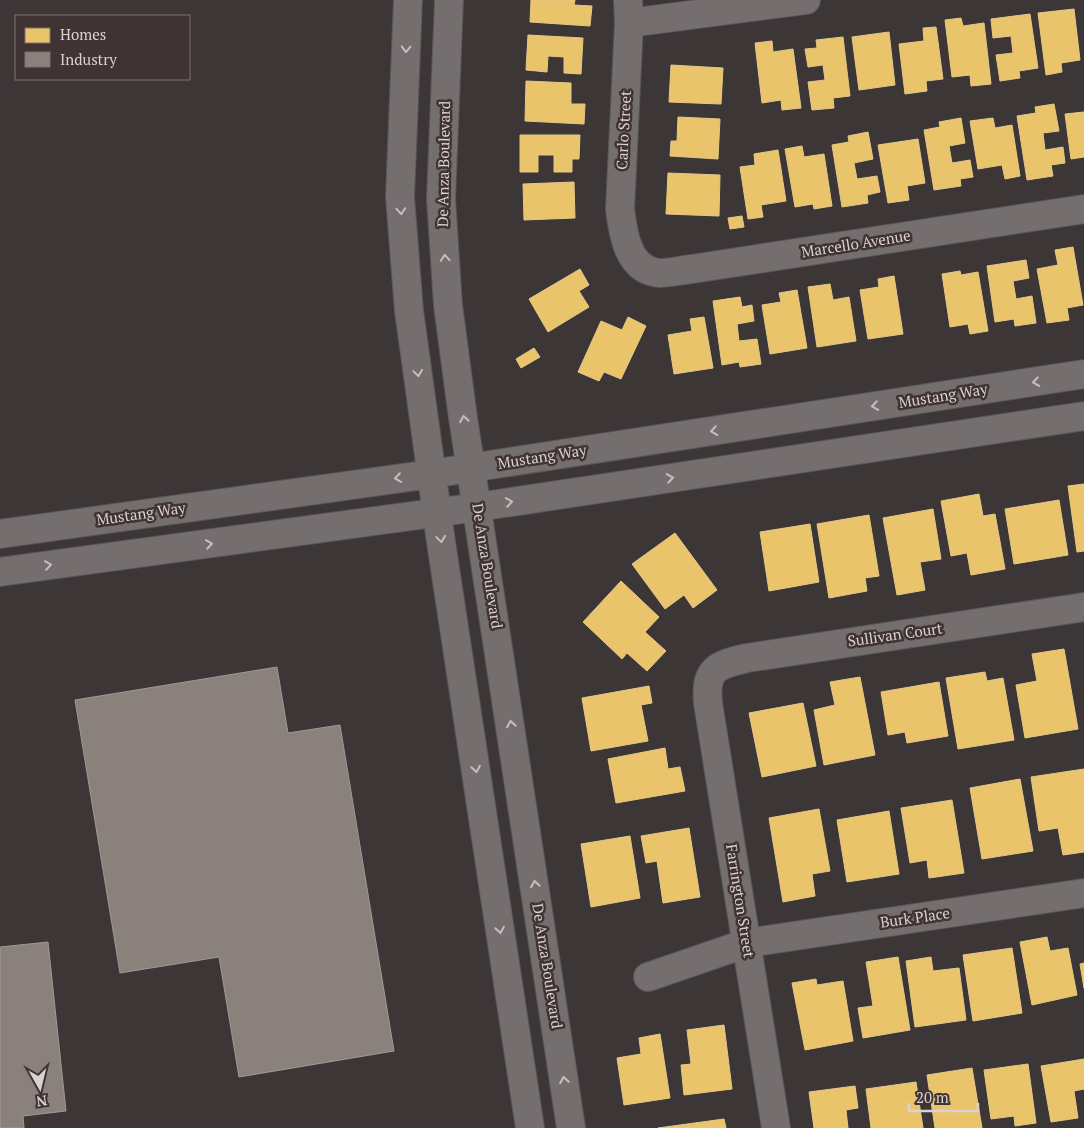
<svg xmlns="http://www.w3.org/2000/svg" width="1084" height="1128" font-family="'PT Serif',serif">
<rect width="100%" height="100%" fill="#3d3637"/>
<path fill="#e9c46a" stroke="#e4c889" d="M 531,0 L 575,0 L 574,5 L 592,6 L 590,26 L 530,22 Z
M 1074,9 L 1080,60 L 1061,63 L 1062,72 L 1046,75 L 1038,13 Z
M 1030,14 L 1038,68 L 1019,71 L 1020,78 L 1000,81 L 996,55 L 1013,53 L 1011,36 L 993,38 L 991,19 Z
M 961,18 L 963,26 L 984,23 L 991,84 L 971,86 L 970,75 L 952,77 L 945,20 Z
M 936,27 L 943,79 L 926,81 L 927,91 L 905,94 L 899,44 L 924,41 L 923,28 Z
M 889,32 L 895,85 L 859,90 L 852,37 Z
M 528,35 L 583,38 L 581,74 L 564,73 L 564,57 L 548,56 L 547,72 L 526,70 Z
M 843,37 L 850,96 L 833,98 L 834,108 L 812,110 L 808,82 L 825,80 L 823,65 L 808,67 L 805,49 L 817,48 L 816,40 Z
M 772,41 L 773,52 L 793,49 L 801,108 L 782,110 L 781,100 L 762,103 L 755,43 Z
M 671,65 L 723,68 L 721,104 L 669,102 Z
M 526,81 L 571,83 L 571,104 L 585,104 L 584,124 L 525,121 Z
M 1054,104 L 1059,131 L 1043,133 L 1045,150 L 1063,147 L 1065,163 L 1051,165 L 1053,176 L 1027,180 L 1017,116 L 1036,113 L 1035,107 Z
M 1084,112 L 1084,157 L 1071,159 L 1065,114 Z
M 678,117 L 720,119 L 718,159 L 670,156 L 671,141 L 677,141 Z
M 961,118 L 965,143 L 949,146 L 952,163 L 970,160 L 973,177 L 960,179 L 961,186 L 934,190 L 924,130 L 940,127 L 939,122 Z
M 993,118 L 995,128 L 1012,125 L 1020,176 L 1005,179 L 1002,165 L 978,169 L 970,121 Z
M 868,132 L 873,159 L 854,163 L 857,179 L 877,176 L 880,192 L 867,195 L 868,203 L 842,207 L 832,145 L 849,142 L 848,136 Z
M 520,135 L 580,135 L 579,159 L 572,159 L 572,172 L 554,172 L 554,155 L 538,155 L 538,172 L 520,172 Z
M 918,139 L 925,183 L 907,186 L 909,200 L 888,203 L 878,145 Z
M 802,146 L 804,157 L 824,154 L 832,206 L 814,209 L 813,204 L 795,207 L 785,149 Z
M 778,150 L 786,201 L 761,205 L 763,217 L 748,219 L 740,167 L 755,165 L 754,154 Z
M 668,173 L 720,175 L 719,216 L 666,214 Z
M 574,182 L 575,218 L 524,220 L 523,184 Z
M 742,216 L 744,227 L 730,229 L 728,218 Z
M 1073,247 L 1083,305 L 1067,308 L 1069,320 L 1047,323 L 1037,269 L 1058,265 L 1055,250 Z
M 1026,260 L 1029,278 L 1013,281 L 1016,299 L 1032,296 L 1036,323 L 1015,326 L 1014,319 L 995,322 L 987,266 Z
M 580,269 L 589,285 L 579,291 L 589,307 L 548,332 L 529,299 Z
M 960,271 L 961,275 L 978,272 L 988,331 L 970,334 L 968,324 L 950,327 L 942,274 Z
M 894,276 L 903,334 L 868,339 L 860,290 L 879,287 L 878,279 Z
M 830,284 L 833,300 L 849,297 L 856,341 L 817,347 L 808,287 Z
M 797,290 L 807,348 L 770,354 L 762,305 L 781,302 L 779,293 Z
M 740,297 L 742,307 L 752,305 L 754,321 L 737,324 L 739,341 L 757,339 L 761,364 L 740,367 L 739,362 L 722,365 L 713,301 Z
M 628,317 L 646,326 L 621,379 L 604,372 L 599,381 L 578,372 L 601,321 L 622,330 Z
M 704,317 L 713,368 L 674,374 L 668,335 L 692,331 L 690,319 Z
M 534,348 L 540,357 L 521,368 L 516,359 Z
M 1084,484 L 1084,551 L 1077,552 L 1068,486 Z
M 979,494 L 983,516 L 995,514 L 1005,569 L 971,575 L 967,553 L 951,556 L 941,501 Z
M 1059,500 L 1068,555 L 1014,564 L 1005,509 Z
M 933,509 L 941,559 L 920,562 L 925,590 L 897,595 L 883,518 Z
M 869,515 L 879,576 L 865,578 L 867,591 L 829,598 L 817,524 Z
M 810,524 L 819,582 L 769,591 L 760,532 Z
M 675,533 L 717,590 L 693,608 L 684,595 L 665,609 L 632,564 Z
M 621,581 L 659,617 L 645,632 L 666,651 L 647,671 L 627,653 L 622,659 L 583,622 Z
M 1064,649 L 1078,729 L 1025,738 L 1016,685 L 1037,681 L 1032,654 Z
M 985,672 L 987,681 L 1003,678 L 1014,740 L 958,749 L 946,678 Z
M 860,677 L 875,755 L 824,765 L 814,710 L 835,705 L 830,682 Z
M 939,682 L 948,736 L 907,743 L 905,732 L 888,735 L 881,692 Z
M 649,686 L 652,703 L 641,705 L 648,741 L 591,751 L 582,698 Z
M 803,703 L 816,766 L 762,777 L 749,713 Z
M 665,748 L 668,769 L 680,767 L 685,791 L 616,803 L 608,759 Z
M 1084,769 L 1084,852 L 1063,855 L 1058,828 L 1039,831 L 1031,777 Z
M 1020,779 L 1033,851 L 982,859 L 970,788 Z
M 952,800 L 964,873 L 929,878 L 927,860 L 910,863 L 901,808 Z
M 819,809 L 830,871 L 812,874 L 815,896 L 783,902 L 769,818 Z
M 889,811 L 899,874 L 847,882 L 837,820 Z
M 689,828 L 700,897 L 663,903 L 657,861 L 646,863 L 641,836 Z
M 630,836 L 640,898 L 591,907 L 581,844 Z
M 1047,937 L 1050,951 L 1068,948 L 1077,995 L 1032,1005 L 1020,942 Z
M 1012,948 L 1022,1013 L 973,1021 L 963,955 Z
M 898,957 L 910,1030 L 863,1038 L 858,1008 L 873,1006 L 866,962 Z
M 931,957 L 933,971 L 959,968 L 966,1020 L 915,1027 L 906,961 Z
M 1084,963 L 1084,988 L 1080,964 Z
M 816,979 L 817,985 L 843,981 L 853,1041 L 805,1050 L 792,983 Z
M 724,1025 L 732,1089 L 684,1095 L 681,1065 L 691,1064 L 687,1030 Z
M 660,1034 L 670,1098 L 624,1105 L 617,1058 L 641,1054 L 639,1038 Z
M 1084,1059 L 1084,1089 L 1074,1091 L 1078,1118 L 1051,1122 L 1041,1066 Z
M 1028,1064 L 1036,1123 L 1015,1126 L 1014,1116 L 991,1119 L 984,1070 Z
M 972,1068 L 982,1128 L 935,1128 L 927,1075 Z
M 916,1082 L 923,1128 L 871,1128 L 866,1089 Z
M 855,1086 L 858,1108 L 846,1110 L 848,1128 L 814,1128 L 809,1092 Z
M 724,1119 L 726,1128 L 658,1128 Z"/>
<path fill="#8a817c" stroke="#a29996" d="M 277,667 L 288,733 L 340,725 L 394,1051 L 239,1077 L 219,957 L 120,973 L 75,700 Z
M 48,942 L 66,1111 L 23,1116 L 24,1128 L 0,1128 L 0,947 Z"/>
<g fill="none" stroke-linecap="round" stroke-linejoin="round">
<defs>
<path id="minor" d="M 408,0 L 400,197 L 409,311 L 441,542 L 530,1128
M 449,0 L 441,199 L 448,305 L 462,411 L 571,1128
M 628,0 L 629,23 L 620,209 C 623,234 628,271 660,273 C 670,273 682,270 692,269 L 1084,209
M 629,23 L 806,0
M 0,534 L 431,474 L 1084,374
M 0,572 L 478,507 L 1084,416
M 648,977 L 747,943 L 1084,893
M 776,1128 L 708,703 C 705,669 716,665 747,658 L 1084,607"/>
</defs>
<use href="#minor" stroke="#5b5556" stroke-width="30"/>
<use href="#minor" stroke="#746e6f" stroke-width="28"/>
</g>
<defs><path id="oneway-chevron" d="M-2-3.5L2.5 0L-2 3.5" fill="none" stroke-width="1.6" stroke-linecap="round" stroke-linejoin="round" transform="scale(1.25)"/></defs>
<g stroke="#c6bdbe">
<use href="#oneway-chevron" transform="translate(406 49) rotate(92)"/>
<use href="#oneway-chevron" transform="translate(401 211) rotate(86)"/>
<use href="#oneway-chevron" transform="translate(445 258) rotate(-94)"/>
<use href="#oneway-chevron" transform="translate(418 373) rotate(82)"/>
<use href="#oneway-chevron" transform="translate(1036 382) rotate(171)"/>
<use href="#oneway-chevron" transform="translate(875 406) rotate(171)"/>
<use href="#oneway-chevron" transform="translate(464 419) rotate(-100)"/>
<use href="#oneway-chevron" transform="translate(714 431) rotate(171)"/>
<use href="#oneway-chevron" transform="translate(398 478) rotate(172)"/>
<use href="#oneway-chevron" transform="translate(670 478) rotate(-9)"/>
<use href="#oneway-chevron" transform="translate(509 502) rotate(-9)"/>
<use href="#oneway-chevron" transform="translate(441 539) rotate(82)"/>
<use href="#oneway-chevron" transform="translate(209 544) rotate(-8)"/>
<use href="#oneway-chevron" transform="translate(48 565) rotate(-8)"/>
<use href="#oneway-chevron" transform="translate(511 724) rotate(-99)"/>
<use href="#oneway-chevron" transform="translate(476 769) rotate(81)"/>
<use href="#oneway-chevron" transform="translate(535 884) rotate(-99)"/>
<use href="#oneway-chevron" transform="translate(500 930) rotate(81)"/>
<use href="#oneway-chevron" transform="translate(564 1080) rotate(-99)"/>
</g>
<g text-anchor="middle" stroke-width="5" stroke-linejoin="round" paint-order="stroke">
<g font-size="15" fill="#dad1d2" stroke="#403334">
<text transform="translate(624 130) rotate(-87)" y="5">Carlo Street</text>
<text transform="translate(444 164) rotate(-89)" y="5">De Anza Boulevard</text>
<text transform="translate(856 244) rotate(-9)" y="5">Marcello Avenue</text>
<text transform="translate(943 396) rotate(-9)" y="5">Mustang Way</text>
<text transform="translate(542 457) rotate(-9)" y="5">Mustang Way</text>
<text transform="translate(141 514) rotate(-8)" y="5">Mustang Way</text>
<text transform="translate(487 566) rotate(81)" y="5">De Anza Boulevard</text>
<text transform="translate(895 635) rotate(-8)" y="5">Sullivan Court</text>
<text transform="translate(740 901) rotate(81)" y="5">Farrington Street</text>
<text transform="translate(915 918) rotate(-8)" y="5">Burk Place</text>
<text transform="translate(547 966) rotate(81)" y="5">De Anza Boulevard</text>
</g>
</g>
<rect x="15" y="15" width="175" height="65" fill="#403334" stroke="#7e7273"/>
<rect x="25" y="28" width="25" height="15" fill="#e9c46a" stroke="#7e7273"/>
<text x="60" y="40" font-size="15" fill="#dad1d2">Homes</text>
<rect x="25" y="52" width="25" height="15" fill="#8a817c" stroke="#7e7273"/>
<text x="60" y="65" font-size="15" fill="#dad1d2">Industry</text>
<g transform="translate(40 1088) rotate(172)" stroke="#403334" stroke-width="4" paint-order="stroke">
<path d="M0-4L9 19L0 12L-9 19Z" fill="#dad1d2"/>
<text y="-8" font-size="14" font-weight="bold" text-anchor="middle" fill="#dad1d2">N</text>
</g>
<path d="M909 1103v8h69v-8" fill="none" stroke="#dad1d2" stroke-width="2.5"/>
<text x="916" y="1103" font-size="15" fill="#dad1d2" stroke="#403334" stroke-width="4" paint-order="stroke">20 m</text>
</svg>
